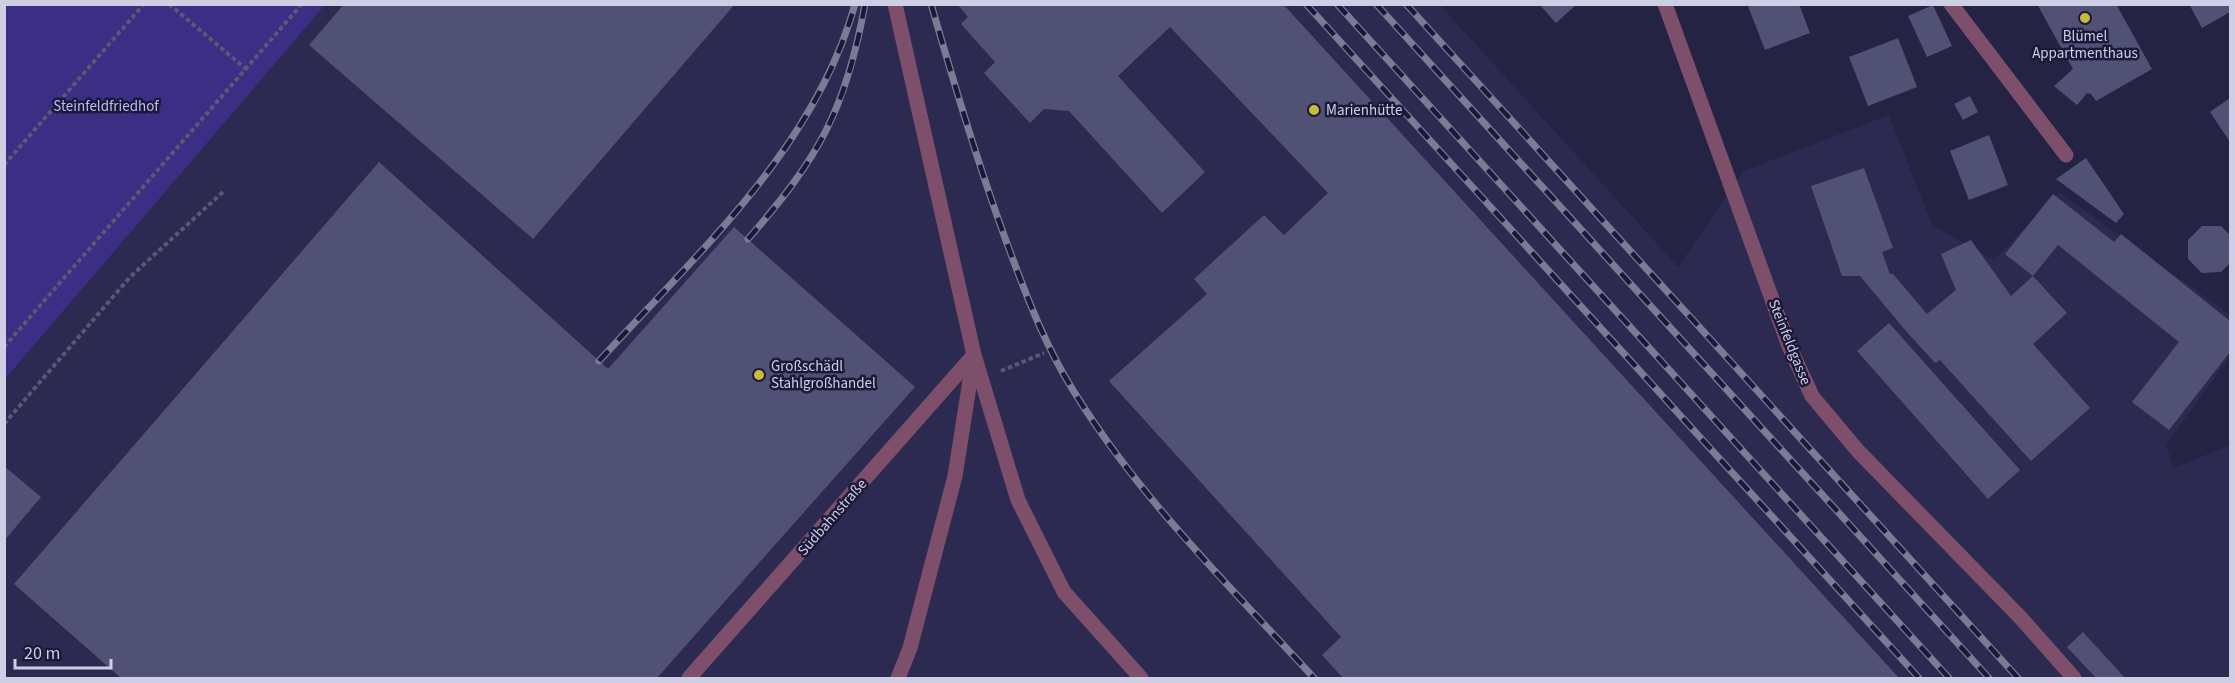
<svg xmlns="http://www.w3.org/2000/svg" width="2235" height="683" font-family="'Source Sans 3',sans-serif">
<rect width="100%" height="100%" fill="#252344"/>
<path fill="#2d2a52" d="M 325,5 L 1440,5 L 1678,267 L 1744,171 L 1889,115 L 1932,225 L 1994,260 L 2059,192 L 2230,315 L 2230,356 L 2166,445 L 2174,468 L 2230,445 L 2230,678 L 5,678 L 5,379 Z"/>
<path fill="#3b2e84" d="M 5,4 L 325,5 L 5,379 L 4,5 Z"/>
<path fill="#515176" d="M 344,4 L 735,4 L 533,239 L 309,45 Z
M 957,4 L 1283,4 L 1899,678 L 1343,678 L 1322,655 L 1341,637 L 1109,381 L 1207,294 L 1194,279 L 1264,215 L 1284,235 L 1328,193 L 1170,27 L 1118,76 L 1205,172 L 1162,213 L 1069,111 L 1044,109 L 1030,123 L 984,73 L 995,62 L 961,24 L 968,17 Z
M 1539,4 L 1577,4 L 1556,23 Z
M 1753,4 L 1799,4 L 1810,33 L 1765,50 L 1748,6 Z
M 2037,4 L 2116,4 L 2152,69 L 2096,101 L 2091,94 L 2087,93 L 2077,105 L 2054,86 L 2073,69 Z
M 2189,4 L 2230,4 L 2230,12 L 2202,28 Z
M 1933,5 L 1952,46 L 1927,57 L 1908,16 Z
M 1898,38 L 1917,87 L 1868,106 L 1849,57 Z
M 1970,96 L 1978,112 L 1963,120 L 1954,104 Z
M 2230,98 L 2230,142 L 2210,112 Z
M 1989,135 L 2008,185 L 1969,200 L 1950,151 Z
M 2086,158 L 2124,214 L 2116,223 L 2056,179 Z
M 379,162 L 608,369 L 734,227 L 915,387 L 657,678 L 121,678 L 14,584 Z
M 1864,168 L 1893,248 L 1882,252 L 1890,274 L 1893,274 L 1927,314 L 1956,290 L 1941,254 L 1971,240 L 2011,296 L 2033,276 L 2067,313 L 2033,344 L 2090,408 L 2031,461 L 1940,360 L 1935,363 L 1906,331 L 1860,276 L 1842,276 L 1811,186 Z
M 2053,194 L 2114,242 L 2121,234 L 2230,321 L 2230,352 L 2169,430 L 2132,402 L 2179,342 L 2058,245 L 2033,276 L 2005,254 Z
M 2202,226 L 2221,226 L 2230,235 L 2230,263 L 2221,272 L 2202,273 L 2188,259 L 2188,240 Z
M 1889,323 L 2020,470 L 1988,499 L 1857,351 Z
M 4,466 L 41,497 L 4,541 Z
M 2083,632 L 2125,678 L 2096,678 L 2067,647 Z"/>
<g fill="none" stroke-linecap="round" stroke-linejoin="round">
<path stroke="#5a5876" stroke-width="4" stroke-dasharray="4.5 3" stroke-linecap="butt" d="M 169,4 L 246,69
M 4,165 L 144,4
M 4,347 L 302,4
M 1001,371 L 1044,353
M 4,424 L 130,277 L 223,192"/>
<path stroke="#7e4f6a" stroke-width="15" d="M 974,355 L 1018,500 L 1064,592 L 1141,678
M 2019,616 L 2074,678
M 689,678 L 974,355"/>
<path stroke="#7e4f6a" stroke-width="15" d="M 895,4 L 974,355 L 955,476 L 910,648 L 898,678
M 1665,4 L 1789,346 L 1812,396 L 1858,451 L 2019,616
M 1951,4 L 2066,155"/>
<defs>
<path id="rail" d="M 931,4 C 954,83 977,161 1005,238 C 1022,284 1039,331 1064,375 C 1130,489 1226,582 1314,678
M 1306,4 L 1919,678
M 1337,4 L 1949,678
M 1376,4 L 1989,678
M 1406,4 L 2018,678
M 748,239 C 818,159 846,110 865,4
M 599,361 C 697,253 815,149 855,4"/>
</defs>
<use href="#rail" stroke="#7b7b96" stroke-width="7"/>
<use href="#rail" stroke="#1b1939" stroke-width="4.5" stroke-dasharray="14" stroke-linecap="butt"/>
</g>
<g fill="#c6bb3c" stroke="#1b1939" stroke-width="2">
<circle cx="2085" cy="18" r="6"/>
<circle cx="1314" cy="110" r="6"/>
<circle cx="759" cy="375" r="6"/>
</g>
<g text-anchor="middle" stroke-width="5" stroke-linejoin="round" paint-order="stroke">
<g font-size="15" fill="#cecfe5" stroke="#1b1939" text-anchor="start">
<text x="2085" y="41" text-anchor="middle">Blümel<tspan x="2085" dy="17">Appartmenthaus</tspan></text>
<text x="1326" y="115">Marienhütte</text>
<text x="771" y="371">Großschädl<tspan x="771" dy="17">Stahlgroßhandel</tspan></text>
</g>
<g font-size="15" fill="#bcbcf3" stroke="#1b1939">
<text x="106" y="111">Steinfeldfriedhof</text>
</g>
<g font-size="15" fill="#cecfe5" stroke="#1b1939">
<text transform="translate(1790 342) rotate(68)" y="5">Steinfeldgasse</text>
<text transform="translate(832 517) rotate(-49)" y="5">Südbahnstraße</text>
</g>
</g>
<rect width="2235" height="683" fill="none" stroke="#cecfe5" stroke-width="12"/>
<path d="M15 659v9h96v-9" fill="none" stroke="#cecfe5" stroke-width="3"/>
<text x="24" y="659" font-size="18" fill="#cecfe5" stroke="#1b1939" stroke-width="4.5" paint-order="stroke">20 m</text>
</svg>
